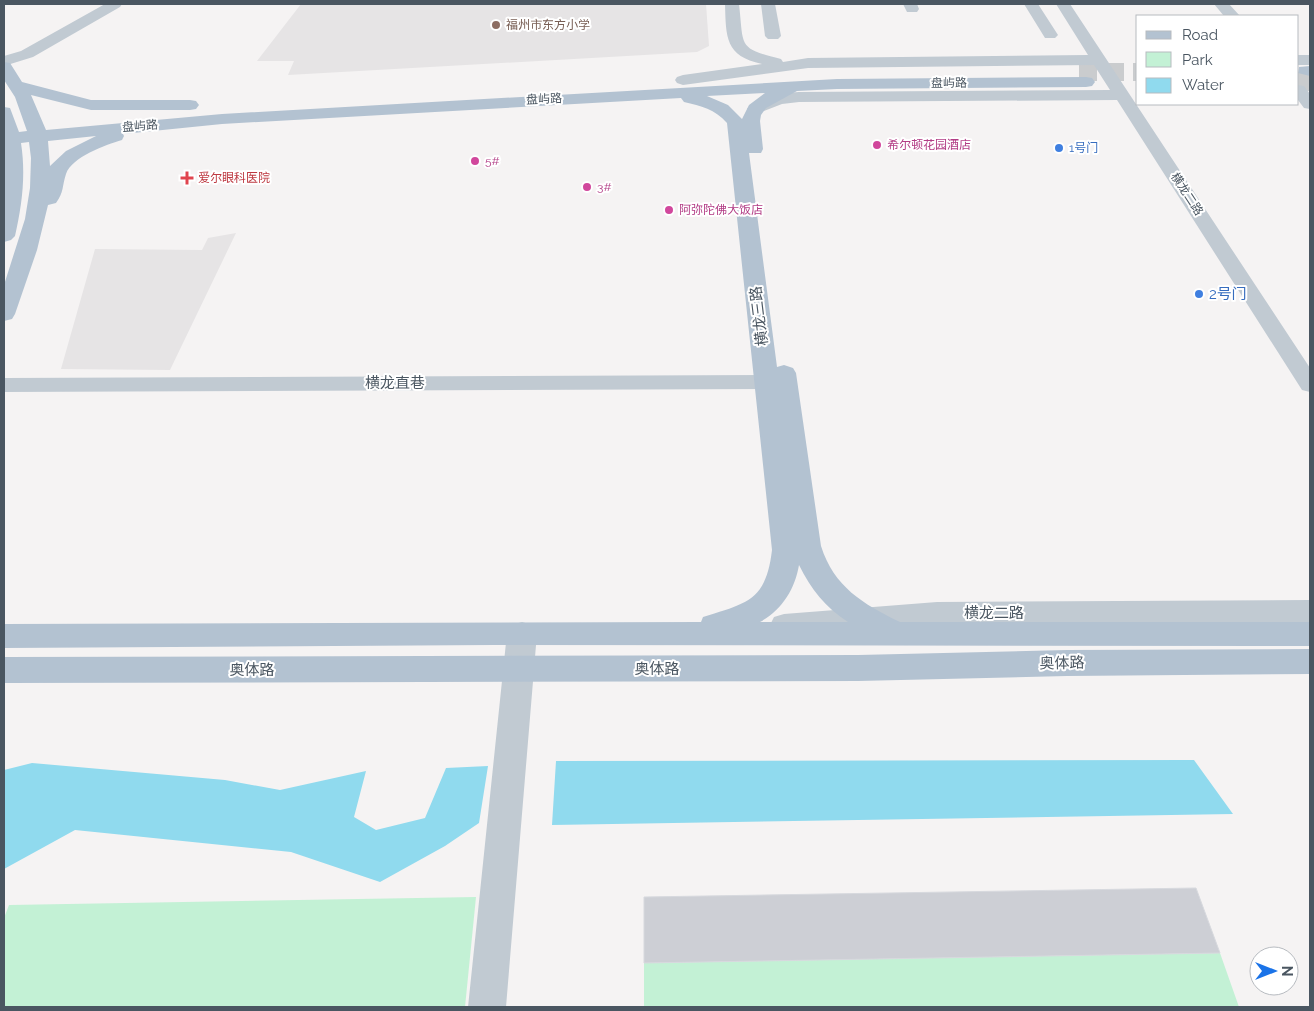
<svg xmlns="http://www.w3.org/2000/svg" width="1314" height="1011" font-family="Raleway,'Noto Sans SC',sans-serif">
<rect width="100%" height="100%" fill="#f5f3f3"/>
<path fill="#e6e4e5" d="M 301,4 L 706,4 L 709,46 L 697,52 L 288,75 L 294,61 L 257,61 Z
M 236,233 L 170,370 L 61,369 L 95,249 L 202,250 L 208,238 Z"/>
<path fill="#c3f1d5" d="M 476,897 L 465,1007 L 4,1007 L 4,918 L 9,905 Z
M 1220,953 L 1239,1007 L 644,1007 L 644,963 Z"/>
<path fill="#90daee" d="M 1194,760 L 1233,814 L 552,825 L 556,761 Z
M 32,763 L 225,780 L 280,790 L 366,771 L 354,817 L 376,830 L 425,818 L 446,768 L 488,766 L 479,823 L 445,846 L 380,882 L 291,852 L 75,830 L 4,869 L 4,770 Z"/>
<path fill="#cdcfd5" stroke="#d7d9de" d="M 1196,888 L 1220,953 L 644,963 L 644,897 Z"/>
<g fill="none" stroke-linecap="round" stroke-linejoin="round">
<path stroke="#caccce" stroke-width="18" stroke-dasharray="18 9" stroke-linecap="butt" d="M 1079,72 L 1138,72
M 1298,82 L 1310,82"/>
<path fill="#c1cad2" fill-rule="evenodd" d="M 105,4 L 122,4 L 120,7 L 33,57 L 4,66 L 4,56 L 21,51 Z
M 725,4 L 739,4 C 744,47 737,48 781,59 L 783,62 L 808,58 L 1088,55 L 1056,4 L 1070,4 L 1310,368 L 1310,392 L 1302,390 L 1117,100 L 799,102 L 782,104 L 756,114 L 750,113 L 747,109 C 756,96 785,93 799,92 L 1110,90 L 1094,65 L 808,68 L 683,85 L 677,83 L 675,80 L 677,77 L 683,75 L 762,64 C 725,56 726,37 725,4 Z
M 761,4 L 775,4 L 781,36 L 778,39 L 768,39 L 765,36 Z
M 903,4 L 917,4 L 919,9 L 917,12 L 907,12 Z
M 1024,4 L 1038,4 L 1058,35 L 1055,38 L 1045,38 Z
M 1214,4 L 1229,4 L 1240,16 L 1224,16 Z
M 1298,55 L 1310,55 L 1310,65 L 1298,65 Z
M 1298,85 L 1304,86 L 1310,94 L 1310,109 L 1304,108 L 1298,100 Z
M 785,375 L 793,377 L 797,382 L 793,387 L 785,389 L 4,392 L 4,378 Z
M 1310,600 L 1310,622 L 937,624 L 784,636 L 774,633 L 770,625 L 774,617 L 784,614 L 937,602 Z
M 522,622 L 532,625 L 537,633 L 506,1007 L 468,1007 L 507,633 L 512,625 Z"/>
<path fill="#b3c2d1" fill-rule="evenodd" d="M 4,62 L 10,63 L 22,82 L 91,100 L 190,100 L 196,101 L 199,105 L 196,109 L 190,110 L 91,110 L 31,95 L 46,130 L 222,114 L 837,79 L 1086,77 L 1092,78 L 1095,82 L 1092,86 L 1086,87 L 837,89 L 797,91 L 766,108 L 761,115 L 760,121 L 763,149 L 761,153 L 749,153 L 777,367 L 784,365 L 793,368 L 796,373 L 821,546 C 834,587 863,604 900,622 L 1310,622 L 1310,646 L 494,645 L 4,648 L 4,624 L 701,622 L 703,617 C 747,603 766,601 772,550 L 727,123 C 715,109 701,106 684,102 L 681,98 L 222,124 L 123,134 L 124,136 L 122,140 C 105,145 72,157 66,174 C 62,186 64,192 56,203 L 48,205 L 37,250 L 15,314 L 12,319 L 4,321 L 4,285 L 25,219 L 30,188 L 31,158 L 29,142 L 21,143 C 26,175 22,205 15,236 L 11,240 L 4,242 L 4,107 L 10,108 L 19,132 L 27,131 L 15,97 L 4,80 ZM 765,93 L 749,105 L 742,119 L 728,105 L 707,96 ZM 96,136 L 66,151 L 50,166 L 48,141 ZM 799,565 C 811,589 825,607 848,622 L 760,622 C 782,610 795,589 799,565 Z
M 1310,66 L 1310,76 L 1298,73 L 1299,67 Z
M 1310,649 L 1310,674 L 1067,676 L 858,681 L 4,683 L 4,657 L 858,655 L 1067,650 Z"/>
</g>
<circle fill="#8d6e63" stroke="#fff" stroke-width="2" cx="496" cy="25" r="5"/>
<g fill="#d1479c" stroke="#fff" stroke-width="2">
<circle cx="877" cy="145" r="5"/>
<circle cx="475" cy="161" r="5"/>
<circle cx="587" cy="187" r="5"/>
<circle cx="669" cy="210" r="5"/>
</g>
<g fill="#3f7fe0" stroke="#fff" stroke-width="2">
<circle cx="1059" cy="148" r="5"/>
<circle cx="1199" cy="294" r="5"/>
</g>
<path fill="#e0444e" stroke="#fff" stroke-width="2" d="M184.5 170.5h5v5h5v5h-5v5h-5v-5h-5v-5h5z"/>
<g text-anchor="middle" stroke-width="4" stroke-linejoin="round" paint-order="stroke">
<g font-size="12" fill="#785e54" stroke="#fff" text-anchor="start">
<text x="506" y="29">福州市东方小学</text>
</g>
<g font-size="12" fill="#4a5661" stroke="#fff">
<text transform="translate(949 83) rotate(-1)" y="4">盘屿路</text>
<text transform="translate(544 99) rotate(-3)" y="4">盘屿路</text>
<text transform="translate(140 126) rotate(-5)" y="4">盘屿路</text>
<text transform="translate(1187 194) rotate(57)" y="4">横龙二路</text>
</g>
<g font-size="12" fill="#b23c85" stroke="#fff" text-anchor="start">
<text x="887" y="149">希尔顿花园酒店</text>
<text x="485" y="165">5#</text>
<text x="597" y="191">3#</text>
<text x="679" y="214">阿弥陀佛大饭店</text>
</g>
<g font-size="12" fill="#366cbe" stroke="#fff" text-anchor="start">
<text x="1069" y="152">1号门</text>
</g>
<g font-size="12" fill="#be3a42" stroke="#fff" text-anchor="start">
<text x="198" y="182">爱尔眼科医院</text>
</g>
<g font-size="15" fill="#366cbe" stroke="#fff" text-anchor="start">
<text x="1209" y="299">2号门</text>
</g>
<g font-size="15" fill="#4a5661" stroke="#fff">
<text transform="translate(759 316) rotate(-97)" y="5">横龙三路</text>
<text x="395" y="388">横龙直巷</text>
<text x="994" y="618">横龙二路</text>
<text transform="translate(1062 663) rotate(-1)" y="5">奥体路</text>
<text x="657" y="674">奥体路</text>
<text x="252" y="675">奥体路</text>
</g>
</g>
<rect width="1314" height="1011" fill="none" stroke="#4a5661" stroke-width="10"/>
<rect x="1136" y="15" width="162" height="90" fill="#ffffff" stroke="#b7bbc0"/>
<rect x="1146" y="31" width="25" height="8" fill="#b3c2d1" stroke="#b7bbc0"/>
<text x="1182" y="40" font-size="15" fill="#4a5661">Road</text>
<rect x="1146" y="52" width="25" height="15" fill="#c3f1d5" stroke="#b7bbc0"/>
<text x="1182" y="65" font-size="15" fill="#4a5661">Park</text>
<rect x="1146" y="78" width="25" height="15" fill="#90daee" stroke="#b7bbc0"/>
<text x="1182" y="90" font-size="15" fill="#4a5661">Water</text>
<g transform="translate(1274 971) rotate(90)"><circle r="24" fill="#ffffff" stroke="#b7bbc0"/>
<path d="M0-4L9 19L0 12L-9 19Z" fill="#1a73e8"/>
<text y="-8" font-size="14" font-weight="bold" text-anchor="middle" fill="#4a5661">N</text>
</g>
</svg>
